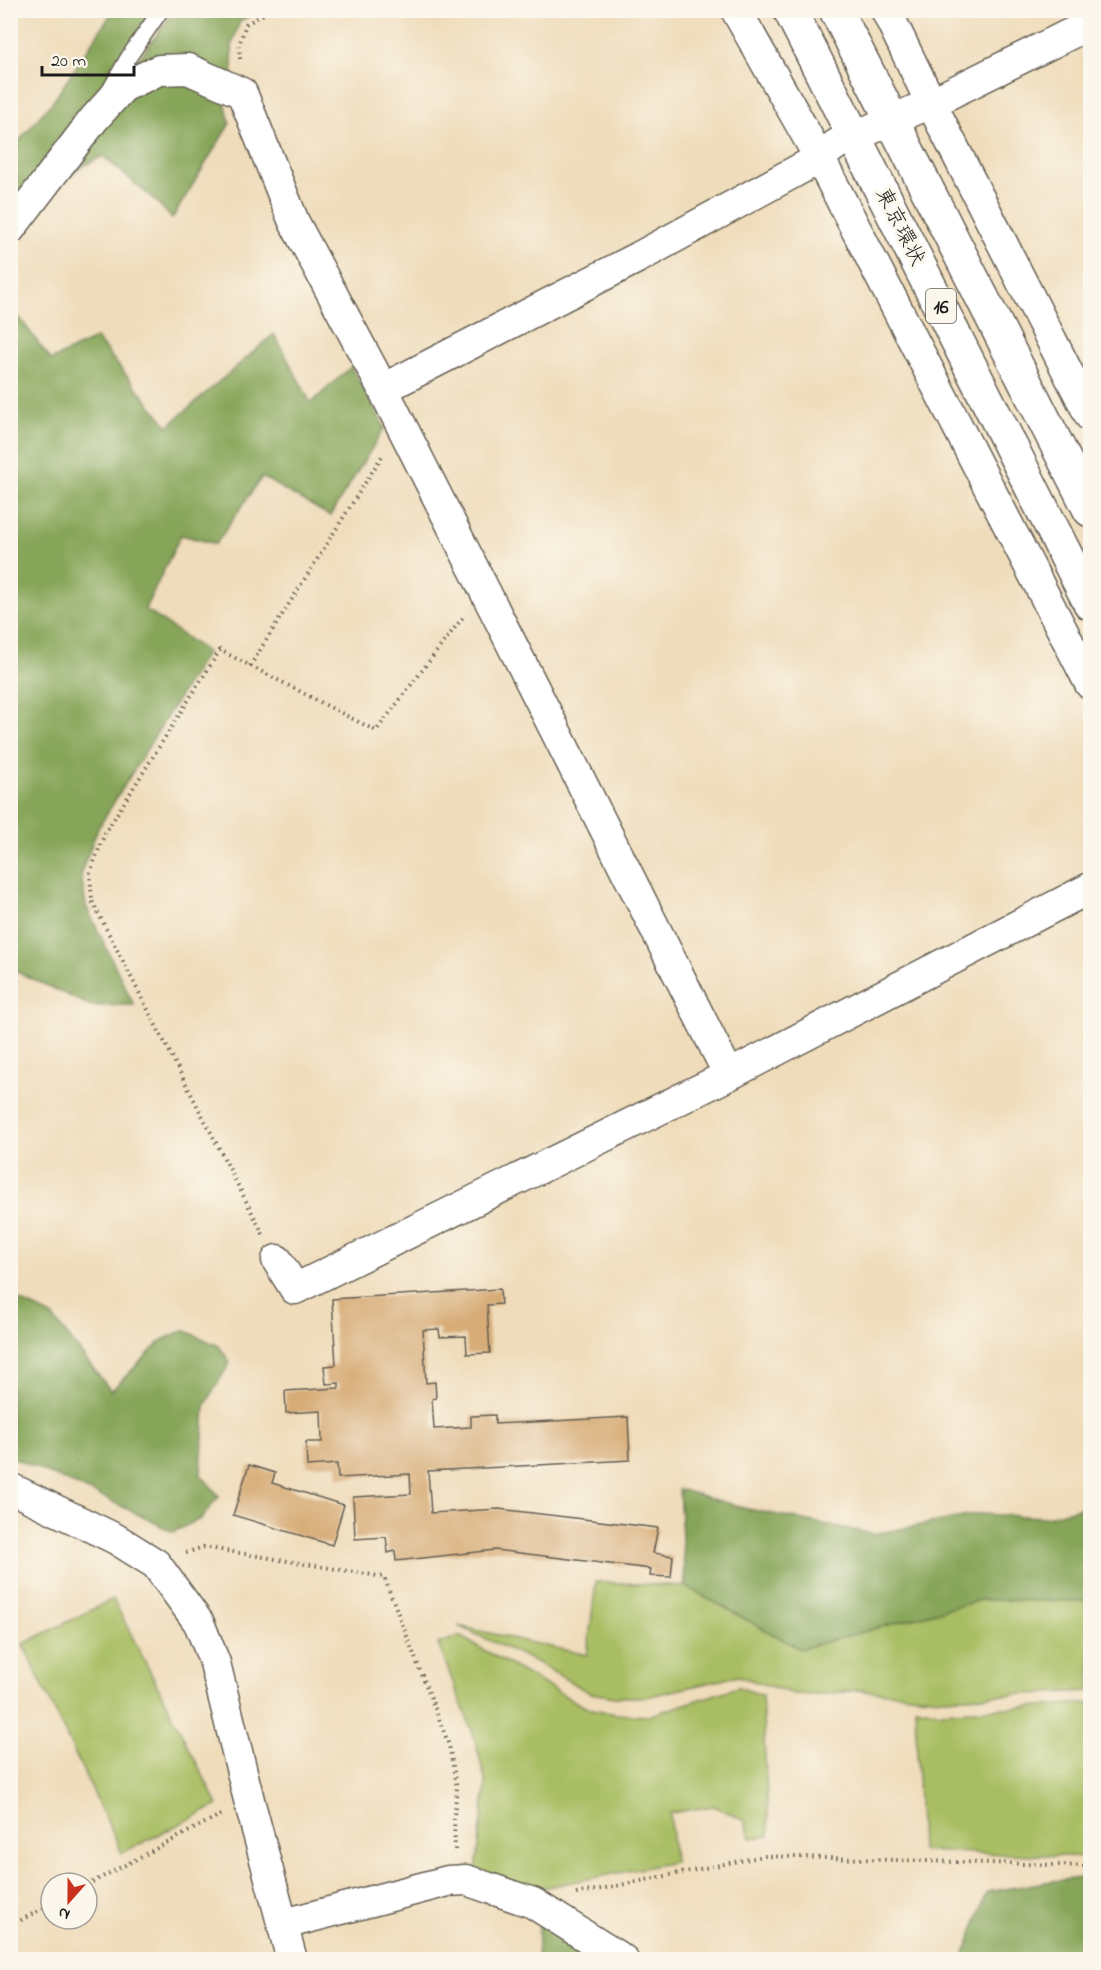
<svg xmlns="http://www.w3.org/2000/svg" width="1101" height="1970" font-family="'Indie Flower','Klee One',sans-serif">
<rect width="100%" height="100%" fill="#fbf7ec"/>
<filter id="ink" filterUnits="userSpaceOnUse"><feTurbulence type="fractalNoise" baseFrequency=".0167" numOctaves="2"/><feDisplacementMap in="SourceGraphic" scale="12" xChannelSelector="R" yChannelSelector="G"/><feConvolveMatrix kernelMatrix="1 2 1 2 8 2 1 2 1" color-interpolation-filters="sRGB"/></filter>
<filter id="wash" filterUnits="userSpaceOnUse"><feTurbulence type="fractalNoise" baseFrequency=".008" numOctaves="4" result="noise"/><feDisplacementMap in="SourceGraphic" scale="24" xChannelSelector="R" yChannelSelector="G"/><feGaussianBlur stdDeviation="1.35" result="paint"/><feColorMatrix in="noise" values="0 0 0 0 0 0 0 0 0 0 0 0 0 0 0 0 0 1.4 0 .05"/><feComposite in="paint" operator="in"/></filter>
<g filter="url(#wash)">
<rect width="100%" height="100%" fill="#efdcba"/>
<path fill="#a9be63" stroke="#626d40" stroke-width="1.5" d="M 596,1582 L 685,1586 L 800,1649 L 980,1600 L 1090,1601 L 1090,1691 L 941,1698 L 858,1690 L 818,1695 L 794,1694 L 738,1676 L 646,1697 L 615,1697 L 590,1693 L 534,1661 L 458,1626 L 587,1655 Z
M 113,1599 L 218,1805 L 122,1853 L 23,1644 Z
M 459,1636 L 585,1707 L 615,1714 L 648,1716 L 738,1687 L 762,1695 L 769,1836 L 751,1838 L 744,1820 L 714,1806 L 670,1813 L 674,1862 L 527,1891 L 476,1871 L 486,1783 L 474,1736 L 438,1644 Z
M 1090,1703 L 1090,1857 L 921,1851 L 915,1707 L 941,1712 Z"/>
<path fill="#86a559" stroke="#51603a" stroke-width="1.5" d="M 113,11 L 151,11 L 83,115 L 11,212 L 11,150 L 54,100 Z
M 174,11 L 258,11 L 240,21 L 232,45 L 233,80 L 131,74 L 137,61 Z
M 185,77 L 225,101 L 230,123 L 172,219 L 158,203 L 103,156 L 83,166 L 54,187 L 122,101 L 156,80 Z
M 10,305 L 51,360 L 96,338 L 168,426 L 274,334 L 311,403 L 351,367 L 385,427 L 330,516 L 262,477 L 216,544 L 181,535 L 145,609 L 207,652 L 98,828 L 81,873 L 86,906 L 134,1005 L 91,1006 L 15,971 L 11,971 Z
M 10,1296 L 52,1316 L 111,1391 L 162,1340 L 184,1330 L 219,1346 L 230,1362 L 205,1406 L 201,1475 L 219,1496 L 201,1519 L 173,1532 L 107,1499 L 11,1457 Z
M 679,1489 L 748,1509 L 874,1534 L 978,1514 L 1046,1517 L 1090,1505 L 1090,1601 L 980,1600 L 800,1649 L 685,1586 Z
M 1090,1877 L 1090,1959 L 963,1959 L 987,1892 L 1052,1881 Z
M 539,1923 L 599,1960 L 537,1960 Z"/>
<g id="blocks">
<path fill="#d7ac77" d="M 500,1289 L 501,1304 L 487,1305 L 490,1353 L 467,1354 L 466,1336 L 440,1337 L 439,1329 L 423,1330 L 426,1383 L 435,1382 L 436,1398 L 432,1399 L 434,1429 L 471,1427 L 471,1416 L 495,1415 L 495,1424 L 628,1417 L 630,1460 L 428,1471 L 431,1513 L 499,1509 L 658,1528 L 653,1553 L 673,1556 L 671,1577 L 650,1576 L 651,1569 L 495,1550 L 396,1561 L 395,1551 L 388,1553 L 386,1537 L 355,1539 L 353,1497 L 411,1494 L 410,1474 L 338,1478 L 337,1464 L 307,1466 L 306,1442 L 322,1442 L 321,1411 L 286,1413 L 285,1391 L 339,1388 L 339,1383 L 326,1384 L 324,1366 L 336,1365 L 332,1299 Z
M 249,1465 L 275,1473 L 272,1483 L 344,1505 L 332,1545 L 233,1515 Z"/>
</g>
</g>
<g filter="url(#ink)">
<use href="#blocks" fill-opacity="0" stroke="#665f53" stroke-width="1.5"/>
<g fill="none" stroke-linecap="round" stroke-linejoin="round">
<defs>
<path id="lane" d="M 110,90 L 128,58 L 161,10"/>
<path id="street" d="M 736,10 L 819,157 L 1090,684
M 886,10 L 931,103 L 1090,416
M 10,229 L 94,119 L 123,87 L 159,70 L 188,69 L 242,93 L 294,222 L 383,389 L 729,1075
M 383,389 L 639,257 L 809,164 L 837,144 L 931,103 L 1090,24
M 277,1260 L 295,1289 L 729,1075 L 1090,888
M 10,1488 L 116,1539 L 156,1564 L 199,1623 L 215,1663 L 249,1800 L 292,1960
M 284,1924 L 448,1881 L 466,1880 L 533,1903 L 623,1960"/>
<path id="highway" d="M 790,10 L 1090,603
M 836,10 L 1090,510"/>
</defs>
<use href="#lane" stroke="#665f53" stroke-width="18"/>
<use href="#street" stroke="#665f53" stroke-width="33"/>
<use href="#highway" stroke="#665f53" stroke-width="36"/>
<path stroke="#665f53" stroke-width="4" stroke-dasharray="1.5 4.5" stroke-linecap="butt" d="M 240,59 L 239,45 L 246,24 L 271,10
M 250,666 L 382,456
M 263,1234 L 92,901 L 90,873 L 105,833 L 220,650 L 376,731 L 463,617
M 186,1553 L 203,1547 L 384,1577 L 449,1745 L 457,1788 L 454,1816 L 455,1850
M 87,1885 L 222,1814
M 576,1894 L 764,1856 L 1090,1866
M 10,1926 L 51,1904"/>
<use href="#lane" stroke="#fff" stroke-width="15"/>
<use href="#street" stroke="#fff" stroke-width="30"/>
<use href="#highway" stroke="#fff" stroke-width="33"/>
</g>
</g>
<g text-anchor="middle" stroke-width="6" stroke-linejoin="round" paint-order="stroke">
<rect fill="#fbf7ec" stroke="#5f5e5a" stroke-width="1.5" x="926" y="289" width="30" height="34" rx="4.5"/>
<g font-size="20" font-weight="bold" fill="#1c1c1c">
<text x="941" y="313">16</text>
</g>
<g font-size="21" fill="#1c1c1c" stroke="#fbf7ec">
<text transform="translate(901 226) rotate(63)" y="7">東京環状</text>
</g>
</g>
<rect width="1101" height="1970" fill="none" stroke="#fbf7ec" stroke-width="36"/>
<g transform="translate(69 1901) rotate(201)"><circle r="28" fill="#fbf7ec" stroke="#a29f99" stroke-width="1.5"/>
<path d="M0-4.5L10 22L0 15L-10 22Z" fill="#c8321e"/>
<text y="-9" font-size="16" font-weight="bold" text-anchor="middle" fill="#1c1c1c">N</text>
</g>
<path d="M42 66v9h92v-9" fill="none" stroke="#1c1c1c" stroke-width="3"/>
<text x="51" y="66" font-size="18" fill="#1c1c1c" stroke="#fbf7ec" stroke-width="4.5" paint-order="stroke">20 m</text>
</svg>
